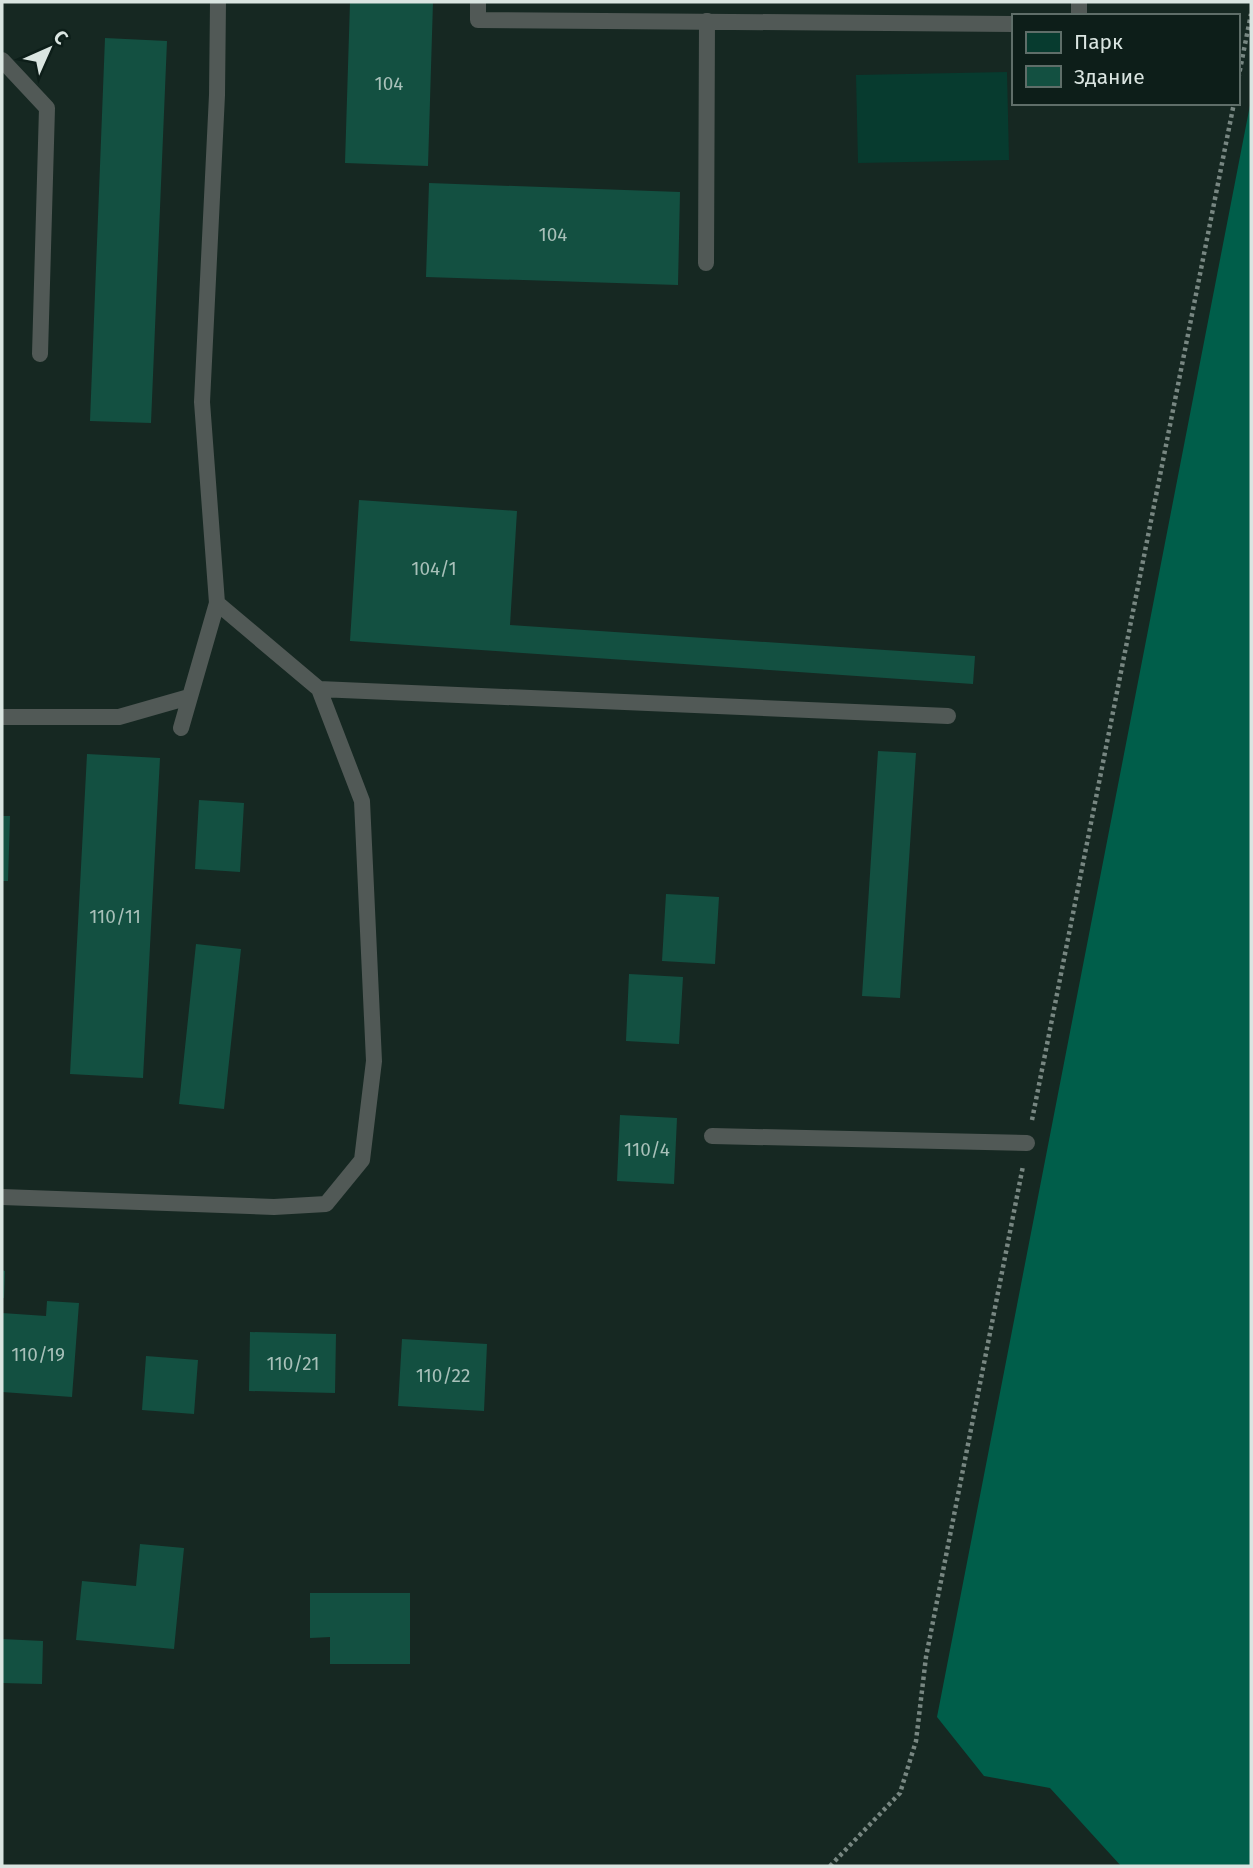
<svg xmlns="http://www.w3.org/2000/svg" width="1253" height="1868" font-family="'Fira Sans',sans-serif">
<rect width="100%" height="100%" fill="#162822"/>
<path fill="#073b2f" d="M 1007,72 L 1009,160 L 858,163 L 856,75 Z"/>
<path fill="#005e4a" d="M 1251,100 L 1251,1866 L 1121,1866 L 1050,1788 L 984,1776 L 937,1717 Z"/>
<path fill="#135041" d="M 350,2 L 433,2 L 428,166 L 345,163 Z
M 105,38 L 167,41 L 151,423 L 90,421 Z
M 429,183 L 680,192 L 678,285 L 426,277 Z
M 359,500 L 517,511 L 510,625 L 975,656 L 973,684 L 350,641 Z
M 878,751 L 916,753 L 900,998 L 862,996 Z
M 87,754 L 160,758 L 143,1078 L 70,1074 Z
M 199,800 L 244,803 L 240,872 L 195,869 Z
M 2,816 L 10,816 L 8,881 L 2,881 Z
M 666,894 L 719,897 L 715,964 L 662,961 Z
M 196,944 L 241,949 L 224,1109 L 179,1104 Z
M 629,974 L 683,977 L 679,1044 L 626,1041 Z
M 620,1115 L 677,1118 L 674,1184 L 617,1181 Z
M 2,1270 L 5,1271 L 4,1298 L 2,1298 Z
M 47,1301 L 79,1303 L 72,1397 L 2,1392 L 2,1313 L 46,1316 Z
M 250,1332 L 336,1334 L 335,1393 L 249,1391 Z
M 402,1339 L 487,1344 L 484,1411 L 398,1406 Z
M 146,1356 L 198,1360 L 194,1414 L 142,1410 Z
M 140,1544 L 184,1548 L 174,1649 L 76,1640 L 82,1581 L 136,1586 Z
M 310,1593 L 410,1593 L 410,1664 L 330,1664 L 330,1637 L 310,1638 Z
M 2,1639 L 43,1641 L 42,1684 L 2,1683 Z"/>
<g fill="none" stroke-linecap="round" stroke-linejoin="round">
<path stroke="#788782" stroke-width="4.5" stroke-dasharray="3.5 3.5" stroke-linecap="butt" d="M 1237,85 L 1251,14
M 1032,1120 L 1234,103
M 830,1866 L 900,1793 L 916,1741 L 926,1657 L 1023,1166"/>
<path stroke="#515956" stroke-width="16" d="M 478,2 L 478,20 L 1013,24
M 1079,16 L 1079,2
M 2,60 L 47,108 L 40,354
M 706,263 L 707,21
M 319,689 L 948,716
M 2,717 L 119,717 L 189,697
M 181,728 L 217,603 L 202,402 L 217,95 L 218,2
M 712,1136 L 1027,1143
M 2,1197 L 274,1207 L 326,1204 L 362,1160 L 374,1061 L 362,801 L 319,689 L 217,603"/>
</g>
<g text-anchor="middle" stroke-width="5" stroke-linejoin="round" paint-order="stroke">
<g font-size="19" fill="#a8c0b9">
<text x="389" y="90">104</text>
<text x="553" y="241">104</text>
<text x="434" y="575">104/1</text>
<text x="115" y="923">110/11</text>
<text x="647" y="1156">110/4</text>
<text x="38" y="1361">110/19</text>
<text x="293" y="1370">110/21</text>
<text x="443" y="1382">110/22</text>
</g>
</g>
<rect width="1253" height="1868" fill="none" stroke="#dae5e1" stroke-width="7"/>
<rect x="1012" y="14" width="228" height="91" fill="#0d1e19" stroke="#5f6e69" stroke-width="2"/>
<rect x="1026" y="32" width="35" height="21" fill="#073b2f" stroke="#5f6e69" stroke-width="2"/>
<text x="1074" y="49" font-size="21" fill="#dae5e1">Парк</text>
<rect x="1026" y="66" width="35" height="21" fill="#135041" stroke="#5f6e69" stroke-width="2"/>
<text x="1074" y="84" font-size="21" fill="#dae5e1">Здание</text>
<g transform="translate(49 49) rotate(45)" stroke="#0d1e19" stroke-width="5" paint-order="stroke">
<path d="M0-5L12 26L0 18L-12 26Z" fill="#dae5e1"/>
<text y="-10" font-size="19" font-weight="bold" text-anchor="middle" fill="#dae5e1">С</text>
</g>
</svg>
